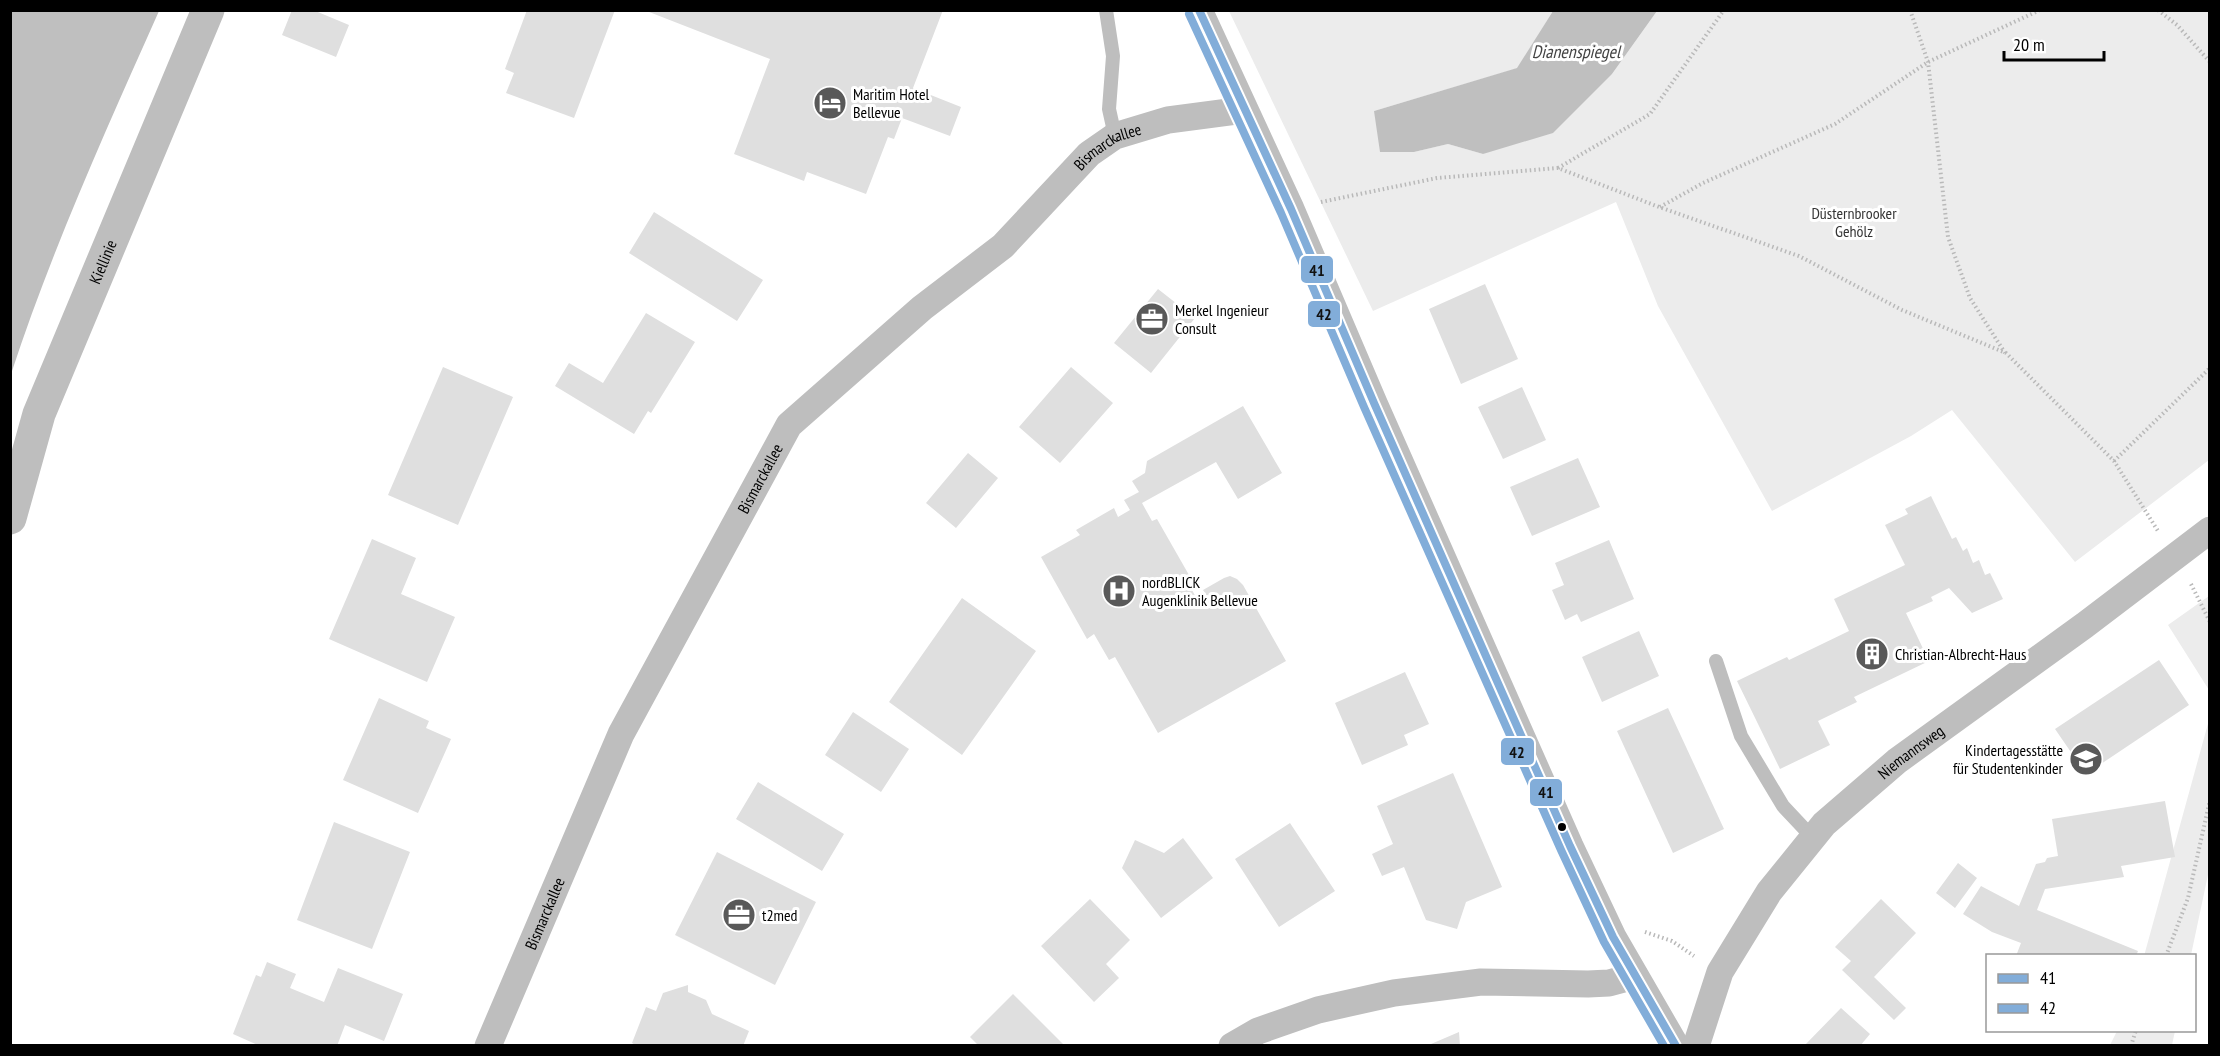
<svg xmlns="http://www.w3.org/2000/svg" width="2220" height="1056" font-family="'PT Sans Narrow',sans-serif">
<rect width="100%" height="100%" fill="#fff"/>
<path fill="#ececec" d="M 1229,11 L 1553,11 L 1518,68 L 1374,111 L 1414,152 L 1448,144 L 1483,154 L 1612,74 L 1657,11 L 2209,11 L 2209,460 L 2075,562 L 1952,410 L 1911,436 L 1772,511 L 1658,306 L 1616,202 L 1373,311 Z
M 2209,596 L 2209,690 L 2168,625 Z
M 2209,720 L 2209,870 L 2191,955 L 2144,956 Z
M 2117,1031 L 2117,1030 L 2175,1031 L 2172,1045 L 2110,1045 Z"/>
<path fill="#bfbfbf" d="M 11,10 L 159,11 C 106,130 52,249 11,374 Z
M 1553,11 L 1657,11 L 1612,74 L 1553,133 L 1483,154 L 1448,144 L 1414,152 L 1380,152 L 1374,111 L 1517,68 Z"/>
<path fill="#dfdfdf" d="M 292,10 L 313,10 L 349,25 L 336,57 L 282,35 Z
M 527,10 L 615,10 L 574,118 L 506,93 L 514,73 L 505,69 Z
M 644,10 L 943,10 L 913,88 L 961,107 L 950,136 L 902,118 L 894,139 L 888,137 L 866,194 L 807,172 L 804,181 L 734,154 L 770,59 Z
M 654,212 L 763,280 L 737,321 L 629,253 Z
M 1485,284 L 1518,359 L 1461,384 L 1429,309 Z
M 1158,289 L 1195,318 L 1151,373 L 1114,343 Z
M 646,313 L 695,342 L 651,413 L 648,411 L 634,434 L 555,386 L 569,363 L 603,383 Z
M 443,367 L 513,397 L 458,525 L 388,495 Z
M 1071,367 L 1113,403 L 1060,463 L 1019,427 Z
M 1522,387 L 1546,440 L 1503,459 L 1478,407 Z
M 1243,406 L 1282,473 L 1238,499 L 1216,462 L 1142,503 L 1152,521 L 1157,519 L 1189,575 L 1185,577 L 1198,601 L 1207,596 L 1203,590 L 1224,578 L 1230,576 L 1237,579 L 1243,585 L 1286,661 L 1158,733 L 1115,657 L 1109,660 L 1094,634 L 1087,639 L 1041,557 L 1080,535 L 1076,530 L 1114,508 L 1118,517 L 1130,510 L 1124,500 L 1139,492 L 1132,481 L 1145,473 L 1147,461 Z
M 968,453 L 998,478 L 956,528 L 926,503 Z
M 1578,458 L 1600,507 L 1532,536 L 1510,487 Z
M 1931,496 L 1952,539 L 1956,537 L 1963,551 L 1967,548 L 1973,563 L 1979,560 L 1985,575 L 1990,573 L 2003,599 L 1972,613 L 1949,588 L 1931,597 L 1933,601 L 1906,613 L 1929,661 L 1854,697 L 1857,702 L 1818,721 L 1830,745 L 1780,769 L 1737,681 L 1787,657 L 1789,660 L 1849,631 L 1834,599 L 1905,565 L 1885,525 L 1908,514 L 1905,509 Z
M 372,539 L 416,558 L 401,594 L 455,617 L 427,682 L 329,639 Z
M 1609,540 L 1634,599 L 1581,622 L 1577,614 L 1565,620 L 1552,590 L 1564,585 L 1555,563 Z
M 962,598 L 1036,651 L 962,755 L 889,702 Z
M 1639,631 L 1659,676 L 1602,702 L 1582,657 Z
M 2159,660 L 2189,705 L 2086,774 L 2055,729 Z
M 1405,672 L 1429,724 L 1404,735 L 1408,745 L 1362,765 L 1335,703 Z
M 379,698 L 429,721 L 426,728 L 451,739 L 418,813 L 343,780 Z
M 1668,708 L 1724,829 L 1673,853 L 1617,731 Z
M 853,712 L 909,749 L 881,792 L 825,755 Z
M 1453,773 L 1502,887 L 1466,902 L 1457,929 L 1426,920 L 1404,867 L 1382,876 L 1372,854 L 1393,844 L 1377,806 Z
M 758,782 L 844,834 L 822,871 L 736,819 Z
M 2165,801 L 2175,857 L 2121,866 L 2124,877 L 2045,889 L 2037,910 L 2138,951 L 2136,956 L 2016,956 L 2021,943 L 1992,932 L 1963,914 L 1981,886 L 2019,906 L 2036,864 L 2045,862 L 2047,858 L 2058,856 L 2052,819 Z
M 334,822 L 410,852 L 372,949 L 297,920 Z
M 1290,823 L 1335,891 L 1279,927 L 1235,859 Z
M 1183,838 L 1213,878 L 1161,918 L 1122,868 L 1135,840 L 1164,853 Z
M 717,852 L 816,902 L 775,985 L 675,935 Z
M 1958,863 L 1977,878 L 1955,908 L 1936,893 Z
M 1090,899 L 1130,940 L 1106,964 L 1119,978 L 1094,1002 L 1041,946 Z
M 1881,899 L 1916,933 L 1874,977 L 1906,1008 L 1894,1020 L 1842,970 L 1851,961 L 1835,947 Z
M 267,962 L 296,974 L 290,988 L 324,1002 L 338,968 L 403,994 L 384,1041 L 345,1025 L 337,1046 L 260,1046 L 233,1034 L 256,975 L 261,977 Z
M 688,985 L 688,992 L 706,1000 L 712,1014 L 749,1031 L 743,1046 L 637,1046 L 632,1043 L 646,1007 L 656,1011 L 663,993 Z
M 1013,994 L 1065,1046 L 979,1046 L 970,1037 Z
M 1841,1008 L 1870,1034 L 1860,1046 L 1804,1046 Z
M 1459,1032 L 1460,1046 L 1431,1046 L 1431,1044 Z"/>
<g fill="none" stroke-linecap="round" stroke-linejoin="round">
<path stroke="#b9b9b9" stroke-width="4" stroke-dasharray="1.5 3" stroke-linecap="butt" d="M 1910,10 L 1928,62 L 1948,237 L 1970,298 L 2005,353
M 2158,10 L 2177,25 L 2210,62
M 1558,168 L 1650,114 L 1724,10
M 1321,202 L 1437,178 L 1558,168 L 1659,207 L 1799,256 L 1902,310 L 2006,353 L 2114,461 L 2158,531
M 1660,207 L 1703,183 L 1835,124 L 1928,62 L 2040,10
M 2114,461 L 2210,368
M 2191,584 L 2210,622
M 1645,932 L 1672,941 L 1694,956
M 2166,956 L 2188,898 L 2210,800
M 2131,1046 L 2136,1030"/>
<path stroke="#bebebe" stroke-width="14" d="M 1106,10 L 1113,56 L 1109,109 L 1115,136
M 1716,661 L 1741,736 L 1783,806 L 1813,838"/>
<g stroke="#bebebe" stroke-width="27">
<path d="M 1199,10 L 1291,209 L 1374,403 L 1570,846 L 1613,937 L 1676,1046"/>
<path id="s1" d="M 488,1046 L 621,734 L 789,425 L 922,308 L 1003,246 L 1089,154 L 1115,136 L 1168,120 L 1244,110"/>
<path d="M 1232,1046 L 1258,1031 L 1318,1010 L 1394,993 L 1481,982 L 1588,984 L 1609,983 L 1635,976"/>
<path id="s2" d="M 1696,1046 L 1720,972 L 1769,892 L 1824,824 L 1897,761 L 2085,625 L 2210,530"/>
</g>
<path stroke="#bebebe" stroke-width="33" id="s3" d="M 10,518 L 39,414 L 208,10"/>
<defs>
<path id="bus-1" d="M 1199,10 L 1291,209 L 1374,403 L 1570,846 L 1613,937 L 1676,1046"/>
<path id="bus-2" d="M 1189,14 L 1281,213 L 1364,407 L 1561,850 L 1604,942 L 1664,1046"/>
</defs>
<use href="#bus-1" stroke="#fff" stroke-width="12"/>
<use href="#bus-2" stroke="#fff" stroke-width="12"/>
<use href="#bus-1" stroke="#82add9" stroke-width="8"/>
<use href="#bus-2" stroke="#82add9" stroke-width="8"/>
</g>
<defs>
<symbol id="hotel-disc" viewBox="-11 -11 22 22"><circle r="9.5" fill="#595959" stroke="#fff"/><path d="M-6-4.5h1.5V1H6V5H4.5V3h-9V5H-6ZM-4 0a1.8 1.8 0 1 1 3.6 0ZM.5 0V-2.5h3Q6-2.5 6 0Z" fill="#fff"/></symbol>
<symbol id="office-disc" viewBox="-11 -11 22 22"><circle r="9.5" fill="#595959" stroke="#fff"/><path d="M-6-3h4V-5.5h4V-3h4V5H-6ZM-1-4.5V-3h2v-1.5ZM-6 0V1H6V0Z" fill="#fff"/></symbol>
<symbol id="hospital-disc" viewBox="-11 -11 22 22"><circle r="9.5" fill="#595959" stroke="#fff"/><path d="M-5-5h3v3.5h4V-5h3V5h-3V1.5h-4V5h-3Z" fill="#fff"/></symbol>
<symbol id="building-disc" viewBox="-11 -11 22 22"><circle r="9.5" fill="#595959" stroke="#fff"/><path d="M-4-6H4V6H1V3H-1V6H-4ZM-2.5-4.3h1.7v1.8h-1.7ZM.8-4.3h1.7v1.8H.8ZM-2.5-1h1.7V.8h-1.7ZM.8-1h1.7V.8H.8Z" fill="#fff"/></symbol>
<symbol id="school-disc" viewBox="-11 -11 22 22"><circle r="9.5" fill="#595959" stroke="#fff"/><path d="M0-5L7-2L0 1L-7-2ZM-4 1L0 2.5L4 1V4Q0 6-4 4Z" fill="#fff"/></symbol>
</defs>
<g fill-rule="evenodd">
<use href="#hotel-disc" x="811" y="84" width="38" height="38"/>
<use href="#office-disc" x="1133" y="300" width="38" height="38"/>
<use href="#hospital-disc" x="1100" y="572" width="38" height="38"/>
<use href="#building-disc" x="1853" y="635" width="38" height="38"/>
<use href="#school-disc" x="2067" y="740" width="38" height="38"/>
<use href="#office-disc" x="720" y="896" width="38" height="38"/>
</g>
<circle fill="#000" stroke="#fff" stroke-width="2" cx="1562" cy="827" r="5"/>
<g text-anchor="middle" stroke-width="6" stroke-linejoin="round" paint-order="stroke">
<g font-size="16" fill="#000" stroke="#fff" text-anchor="start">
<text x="853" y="100">Maritim Hotel<tspan x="853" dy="18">Bellevue</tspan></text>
<text x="1175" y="316">Merkel Ingenieur<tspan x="1175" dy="18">Consult</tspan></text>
<text x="1142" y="588">nordBLICK<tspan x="1142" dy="18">Augenklinik Bellevue</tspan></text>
<text x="1895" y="660">Christian-Albrecht-Haus</text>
<text x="2063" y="756" text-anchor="end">Kindertagesstätte<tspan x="2063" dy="18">für Studentenkinder</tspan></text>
<text x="762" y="921">t2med</text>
</g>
<g font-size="16" fill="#000" stroke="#fff">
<text dy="6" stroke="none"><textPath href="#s1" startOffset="1116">Bismarckallee</textPath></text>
<text dy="6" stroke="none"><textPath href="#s3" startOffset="273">Kiellinie</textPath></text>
<text dy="6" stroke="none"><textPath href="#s1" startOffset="630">Bismarckallee</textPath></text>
<text dy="6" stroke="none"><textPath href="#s2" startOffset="372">Niemannsweg</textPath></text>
<text dy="6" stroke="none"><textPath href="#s1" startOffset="144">Bismarckallee</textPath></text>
</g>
<g font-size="16" fill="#333" stroke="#fff">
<text x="1854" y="219">Düsternbrooker<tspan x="1854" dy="18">Gehölz</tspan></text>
</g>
<g font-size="18" font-style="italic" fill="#444" stroke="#fff">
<text x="1576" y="58">Dianenspiegel</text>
</g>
</g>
<g stroke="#fff" stroke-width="2">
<rect x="1300" y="255" width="34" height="29" rx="6" fill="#82add9"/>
<rect x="1307" y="300" width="34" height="28" rx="6" fill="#82add9"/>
<rect x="1500" y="737" width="35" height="29" rx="6" fill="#82add9"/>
<rect x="1529" y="778" width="34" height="29" rx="6" fill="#82add9"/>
</g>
<g font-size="16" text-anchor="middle" font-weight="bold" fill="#111">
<text x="1317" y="276">41</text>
<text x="1324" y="320">42</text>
<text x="1517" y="758">42</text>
<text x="1546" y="798">41</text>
</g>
<rect width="2220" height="1056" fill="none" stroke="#000000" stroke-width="24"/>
<rect x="1986" y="954" width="210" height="78" fill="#ffffff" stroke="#999999" stroke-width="1.5"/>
<rect x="1998" y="974" width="30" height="9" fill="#82add9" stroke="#999999" stroke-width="1.5"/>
<text x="2040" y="984" font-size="18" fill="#000000">41</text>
<rect x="1998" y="1004" width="30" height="9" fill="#82add9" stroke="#999999" stroke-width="1.5"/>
<text x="2040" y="1014" font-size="18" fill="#000000">42</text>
<path d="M2004 51v9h100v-9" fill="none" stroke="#000000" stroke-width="3"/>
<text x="2013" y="51" font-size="18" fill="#000000" stroke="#ffffff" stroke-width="4.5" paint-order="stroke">20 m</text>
</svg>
